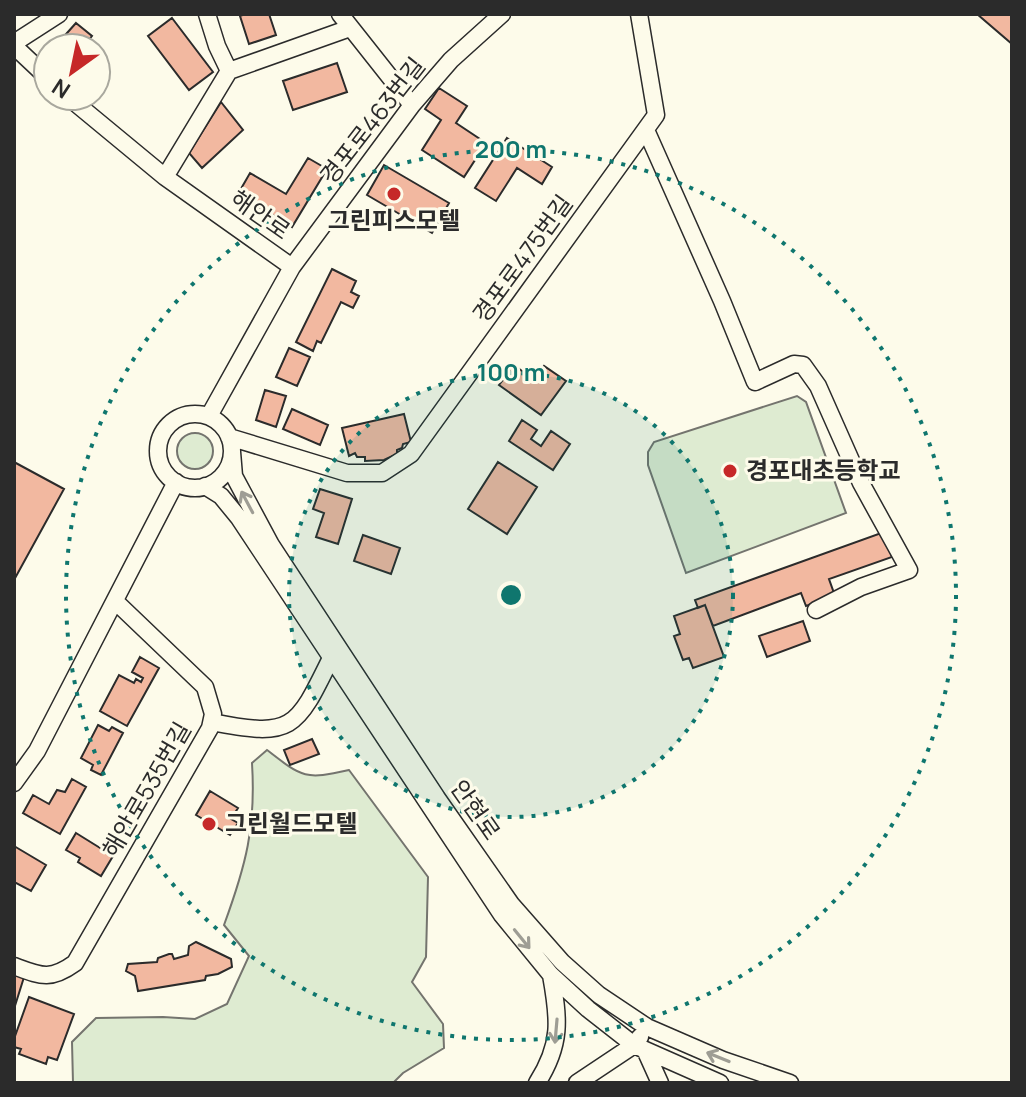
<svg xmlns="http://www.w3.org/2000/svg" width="1026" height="1097" font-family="Manrope,'Noto Sans KR',sans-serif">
<rect width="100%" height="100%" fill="#fdfbea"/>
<path fill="#deebd1" stroke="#74746e" stroke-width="2" d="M 797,396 L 806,402 L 846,513 L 686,573 L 648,465 L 648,452 L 654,442 Z
M177 451a18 18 0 1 1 36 0a18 18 0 1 1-36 0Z
M 267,750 C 303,778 305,780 349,770 L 428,877 L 426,957 L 412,982 L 443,1024 L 444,1048 L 403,1073 L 393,1083 L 73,1083 L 72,1042 L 96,1018 L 163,1017 L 195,1019 L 227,1004 L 249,956 L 224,925 C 246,865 256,827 252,763 Z"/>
<path fill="#f2b8a0" stroke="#2b2b2b" stroke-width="2" d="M 245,14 L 269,14 L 276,35 L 249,44 L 240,16 Z
M 977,14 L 1010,14 L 1012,16 L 1012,44 Z
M 172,18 L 213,72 L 189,90 L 148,36 Z
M 76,23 L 92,36 L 88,41 L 106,57 L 96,69 L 96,48 L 66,48 L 59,42 Z
M 337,63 L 347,92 L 293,110 L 283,81 Z
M 439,88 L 467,106 L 456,123 L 486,143 L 464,177 L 422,150 L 441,120 L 425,109 Z
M 221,102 L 243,130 L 202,168 L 189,153 Z
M 507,138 L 552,167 L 542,184 L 517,168 L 496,201 L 475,188 Z
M 308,158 L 327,169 L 292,227 L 238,194 L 250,173 L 286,194 Z
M 384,165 L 449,203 L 432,233 L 367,195 Z
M 332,269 L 356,281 L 351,292 L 359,296 L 353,308 L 341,302 L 321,343 L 317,341 L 313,351 L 296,342 Z
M 289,348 L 310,357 L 297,386 L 276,377 Z
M 514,365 L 534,380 L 544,366 L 566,381 L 541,415 L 499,385 Z
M 265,390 L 286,396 L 276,427 L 256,420 Z
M 292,409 L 328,425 L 320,445 L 283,429 Z
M 404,414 L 411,442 L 403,444 L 402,448 L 397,450 L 397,454 L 384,460 L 365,461 L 365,457 L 357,457 L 355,453 L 349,456 L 342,428 Z
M 522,420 L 537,430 L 531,439 L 541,446 L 551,431 L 570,444 L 553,470 L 509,441 Z
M 14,462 L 64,489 L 14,580 Z
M 498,462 L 537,487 L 507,534 L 468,509 Z
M 320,489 L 352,499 L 338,544 L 316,537 L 324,513 L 313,509 Z
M 884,532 L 892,557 L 829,579 L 835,596 L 806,606 L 801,593 L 713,626 L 705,605 L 698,608 L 695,600 Z
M 363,535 L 400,548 L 391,574 L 354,561 Z
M 705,605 L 724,657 L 693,668 L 689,658 L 683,660 L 674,636 L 680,634 L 674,616 Z
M 803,621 L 810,641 L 767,657 L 759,636 Z
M 140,657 L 159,668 L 127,726 L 100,711 L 119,675 L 134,683 L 136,679 L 141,682 L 143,678 L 132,672 Z
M 98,725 L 109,731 L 112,727 L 123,733 L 101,775 L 91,770 L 93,765 L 81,758 Z
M 312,739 L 319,754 L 290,765 L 284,750 Z
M 72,779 L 86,787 L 60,834 L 23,813 L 33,795 L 49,804 L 57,790 L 65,792 Z
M 210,791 L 238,808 L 231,819 L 238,823 L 230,835 L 196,815 Z
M 76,833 L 113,856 L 101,876 L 78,862 L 80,858 L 66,850 Z
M 14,846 L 46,865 L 31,891 L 14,882 Z
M 196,942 L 231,959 L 232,967 L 218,974 L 206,976 L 205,980 L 138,991 L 135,976 L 126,971 L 128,964 L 157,962 L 158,958 L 169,954 L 172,954 L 174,959 L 188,955 L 189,946 Z
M 14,971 L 25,974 L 14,1009 Z
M 29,997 L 74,1014 L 57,1060 L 48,1057 L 46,1064 L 19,1054 L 21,1049 L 14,1047 L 14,1039 Z"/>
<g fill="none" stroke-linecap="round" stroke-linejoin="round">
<defs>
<path id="minor" d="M 207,14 L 217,46 L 229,71
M 340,14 L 412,105
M 14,43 L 59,14
M 14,46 L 48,78
M 67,96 L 165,177 L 292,267 L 209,416
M 646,130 L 722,301 L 755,382 L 794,364 L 803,365 L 818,386 L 861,483 L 909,570 L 861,587 L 816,610
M 165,177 L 229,71 L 350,28
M 292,267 L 412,105 L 451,60 L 502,14
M158 451a37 37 0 1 1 74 0a37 37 0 1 1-74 0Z
M 229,437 L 347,473 L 382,473 L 411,454 L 656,115 L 639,14
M 232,452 L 234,476 L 271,545 L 437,798 L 511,904 L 562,962 L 599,995 L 647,1027 L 723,1060 L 790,1083
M 205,486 L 221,496 L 239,518 L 502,915 L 551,975 L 588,1009 L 634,1045 L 720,1083
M 212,722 C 292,738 296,730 331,658
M 14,783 L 37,751 L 176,482
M 14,966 C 41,976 50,981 75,963 L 210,728 L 213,714 L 205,687 L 115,601
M 646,1052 L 660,1083
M 537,1083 C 562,1044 559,1019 551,975
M 577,1083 L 634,1045 L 640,1037"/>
</defs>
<use href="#minor" stroke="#2b2b2b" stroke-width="19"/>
<use href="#minor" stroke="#fdfbea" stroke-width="16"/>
</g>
<defs><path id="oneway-shaft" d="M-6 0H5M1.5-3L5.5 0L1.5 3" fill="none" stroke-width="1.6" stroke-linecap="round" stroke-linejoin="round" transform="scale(2)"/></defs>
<g stroke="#9e9d94">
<use href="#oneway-shaft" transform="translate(247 502) rotate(-118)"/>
<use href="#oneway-shaft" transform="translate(522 939) rotate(51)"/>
<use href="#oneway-shaft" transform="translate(556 1031) rotate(95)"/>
<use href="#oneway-shaft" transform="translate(718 1057) rotate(-158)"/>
</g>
<circle cx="511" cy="595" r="222" fill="#0f766e" fill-opacity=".12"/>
<g fill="none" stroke="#0f766e" stroke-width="4" stroke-dasharray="4 8">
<circle cx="511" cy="595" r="222"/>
<circle cx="511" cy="595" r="445"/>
</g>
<g fill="#c62828" stroke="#fdfbea" stroke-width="3">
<circle cx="394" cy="194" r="8"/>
<circle cx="730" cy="471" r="8"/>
<circle cx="209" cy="824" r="8"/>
</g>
<g text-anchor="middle" stroke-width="6" stroke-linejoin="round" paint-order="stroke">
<g font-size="24" fill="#2b2b2b" stroke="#fdfbea">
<text transform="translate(373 121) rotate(-52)" y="8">경포로463번길</text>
<text transform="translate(260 215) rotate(35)" y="8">해안로</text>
<text transform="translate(523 259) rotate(-54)" y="8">경포로475번길</text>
<text transform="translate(147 790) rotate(-60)" y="8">해안로535번길</text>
<text transform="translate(475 810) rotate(55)" y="8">안현로</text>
</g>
<g font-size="24" font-weight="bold" fill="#2b2b2b" stroke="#fdfbea" text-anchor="start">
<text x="394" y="229" text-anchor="middle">그린피스모텔</text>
<text x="746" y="479">경포대초등학교</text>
<text x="225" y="832">그린월드모텔</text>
</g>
</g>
<circle cx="511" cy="595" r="12" fill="#0f766e" stroke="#fdfbea" stroke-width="4"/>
<g font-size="24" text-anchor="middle" font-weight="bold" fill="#0f766e" stroke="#fdfbea" stroke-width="6" stroke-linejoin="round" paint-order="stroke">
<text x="511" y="158">200 m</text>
<text x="511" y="381">100 m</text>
</g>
<rect width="1026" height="1097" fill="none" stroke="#2b2b2b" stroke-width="32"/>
<g transform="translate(72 72) rotate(213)"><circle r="38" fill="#fdfbea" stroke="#a9a89e" stroke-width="2"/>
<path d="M0-6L14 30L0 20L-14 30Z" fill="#c62828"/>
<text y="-12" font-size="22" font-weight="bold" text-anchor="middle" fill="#2b2b2b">N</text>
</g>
</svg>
